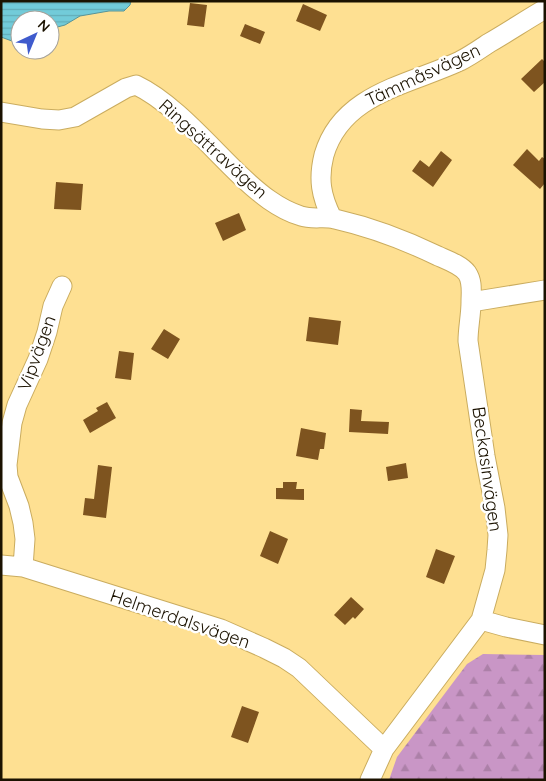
<svg xmlns="http://www.w3.org/2000/svg" width="546" height="781" font-family="Quicksand,sans-serif">
<defs>
<pattern id="forest-firs" width="22" height="20" patternUnits="userSpaceOnUse" patternTransform="scale(1.25)"><rect width="22" height="20" fill="#c996c6"/><path d="M5 1l3.5 6h-7zM16 11l3.5 6h-7z" fill="#ac80a8"/></pattern>
<pattern id="water-rules" width="6" height="5" patternUnits="userSpaceOnUse" patternTransform="scale(1.25)"><rect width="6" height="5" fill="#72cbd9"/><path d="M0 2.5h6" fill="none" stroke="#62adb8"/></pattern>
</defs>
<rect width="100%" height="100%" fill="#fee092"/>
<path fill="url(#forest-firs)" d="M 483,654 L 545,655 L 545,780 L 389,780 L 397,757 L 467,664 Z"/>
<path fill="url(#water-rules)" stroke="#589498" d="M 1,1 L 131,1 L 130,5 L 124,11 L 109,11 L 80,16 L 65,25 L 50,29 L 50,20 L 20,20 L 20,44 L 1,37 Z"/>
<path fill="#7e541f" d="M 190,3 L 207,5 L 204,27 L 187,25 Z
M 303,4 L 327,15 L 320,31 L 296,21 Z
M 245,24 L 265,32 L 260,44 L 240,36 Z
M 542,59 L 545,62 L 545,82 L 534,92 L 521,79 Z
M 527,149 L 539,161 L 542,157 L 545,159 L 545,183 L 540,189 L 513,165 Z
M 441,151 L 452,160 L 433,187 L 412,171 L 420,160 L 429,167 Z
M 56,182 L 83,184 L 81,210 L 54,209 Z
M 239,213 L 246,230 L 223,241 L 215,223 Z
M 309,317 L 341,321 L 338,345 L 306,341 Z
M 164,329 L 180,339 L 168,359 L 151,349 Z
M 119,351 L 134,353 L 131,380 L 115,378 Z
M 107,402 L 116,418 L 90,433 L 83,420 L 98,411 L 96,408 Z
M 350,409 L 362,410 L 361,421 L 389,422 L 388,434 L 349,432 Z
M 301,428 L 326,433 L 324,449 L 320,449 L 318,460 L 296,456 Z
M 406,463 L 408,478 L 388,481 L 386,467 Z
M 98,465 L 112,467 L 106,518 L 83,515 L 85,498 L 94,499 Z
M 283,482 L 297,482 L 296,489 L 304,489 L 304,500 L 276,499 L 276,488 L 283,488 Z
M 270,531 L 288,539 L 278,564 L 260,556 Z
M 436,549 L 455,556 L 444,584 L 426,577 Z
M 351,597 L 364,609 L 355,619 L 353,617 L 345,625 L 334,615 Z
M 242,706 L 259,712 L 248,743 L 231,737 Z"/>
<g fill="none" stroke-linecap="round" stroke-linejoin="round">
<defs>
<path id="minor" d="M 1,112 L 42,119 L 59,120 L 75,117 L 126,88 L 136,85 C 174,103 211,148 242,177 C 259,193 278,209 301,216 C 313,220 324,216 335,219 C 370,227 405,240 438,256 C 447,260 461,265 467,273 C 473,282 471,292 471,302 L 545,290
M 332,218 C 321,196 318,179 324,155 C 342,93 409,85 460,61 C 470,56 480,49 489,43 C 508,32 526,20 545,9
M 1,565 L 23,567 L 221,629 L 264,648 L 284,658 L 299,668 L 384,749
M 23,567 L 25,539 L 23,523 L 19,506 L 8,477 L 7,465 L 12,423 L 17,405 L 38,359 L 47,332 L 53,306 L 62,286
M 481,620 L 506,627 L 545,635
M 370,780 L 384,749 L 481,620 L 495,570 L 497,550 L 498,535 L 495,508 L 485,456 L 468,341 C 468,328 471,315 471,302"/>
</defs>
<use href="#minor" stroke="#caac5f" stroke-width="21"/>
<use href="#minor" stroke="#fff" stroke-width="19"/>
</g>
<g text-anchor="middle" stroke-width="5" stroke-linejoin="round" paint-order="stroke">
<g font-size="18" fill="#1b1200" stroke="#fff">
<text transform="translate(423 75) rotate(-25)" y="6">Tämmåsvägen</text>
<text transform="translate(213 149) rotate(42)" y="6">Ringsättravägen</text>
<text transform="translate(37 353) rotate(-70)" y="6">Vipvägen</text>
<text transform="translate(487 469) rotate(82)" y="6">Beckasinvägen</text>
<text transform="translate(180 619) rotate(19)" y="6">Helmerdalsvägen</text>
</g>
</g>
<rect width="546" height="781" fill="none" stroke="#1b1200" stroke-width="5"/>
<g transform="translate(35 35) rotate(44)"><circle r="24" fill="#ffffff" stroke="#a4a099"/>
<path d="M0-4L9 19L0 12L-9 19Z" fill="#3f5bcd"/>
<text y="-8" font-size="14" font-weight="bold" text-anchor="middle" fill="#1b1200">N</text>
</g>
</svg>
